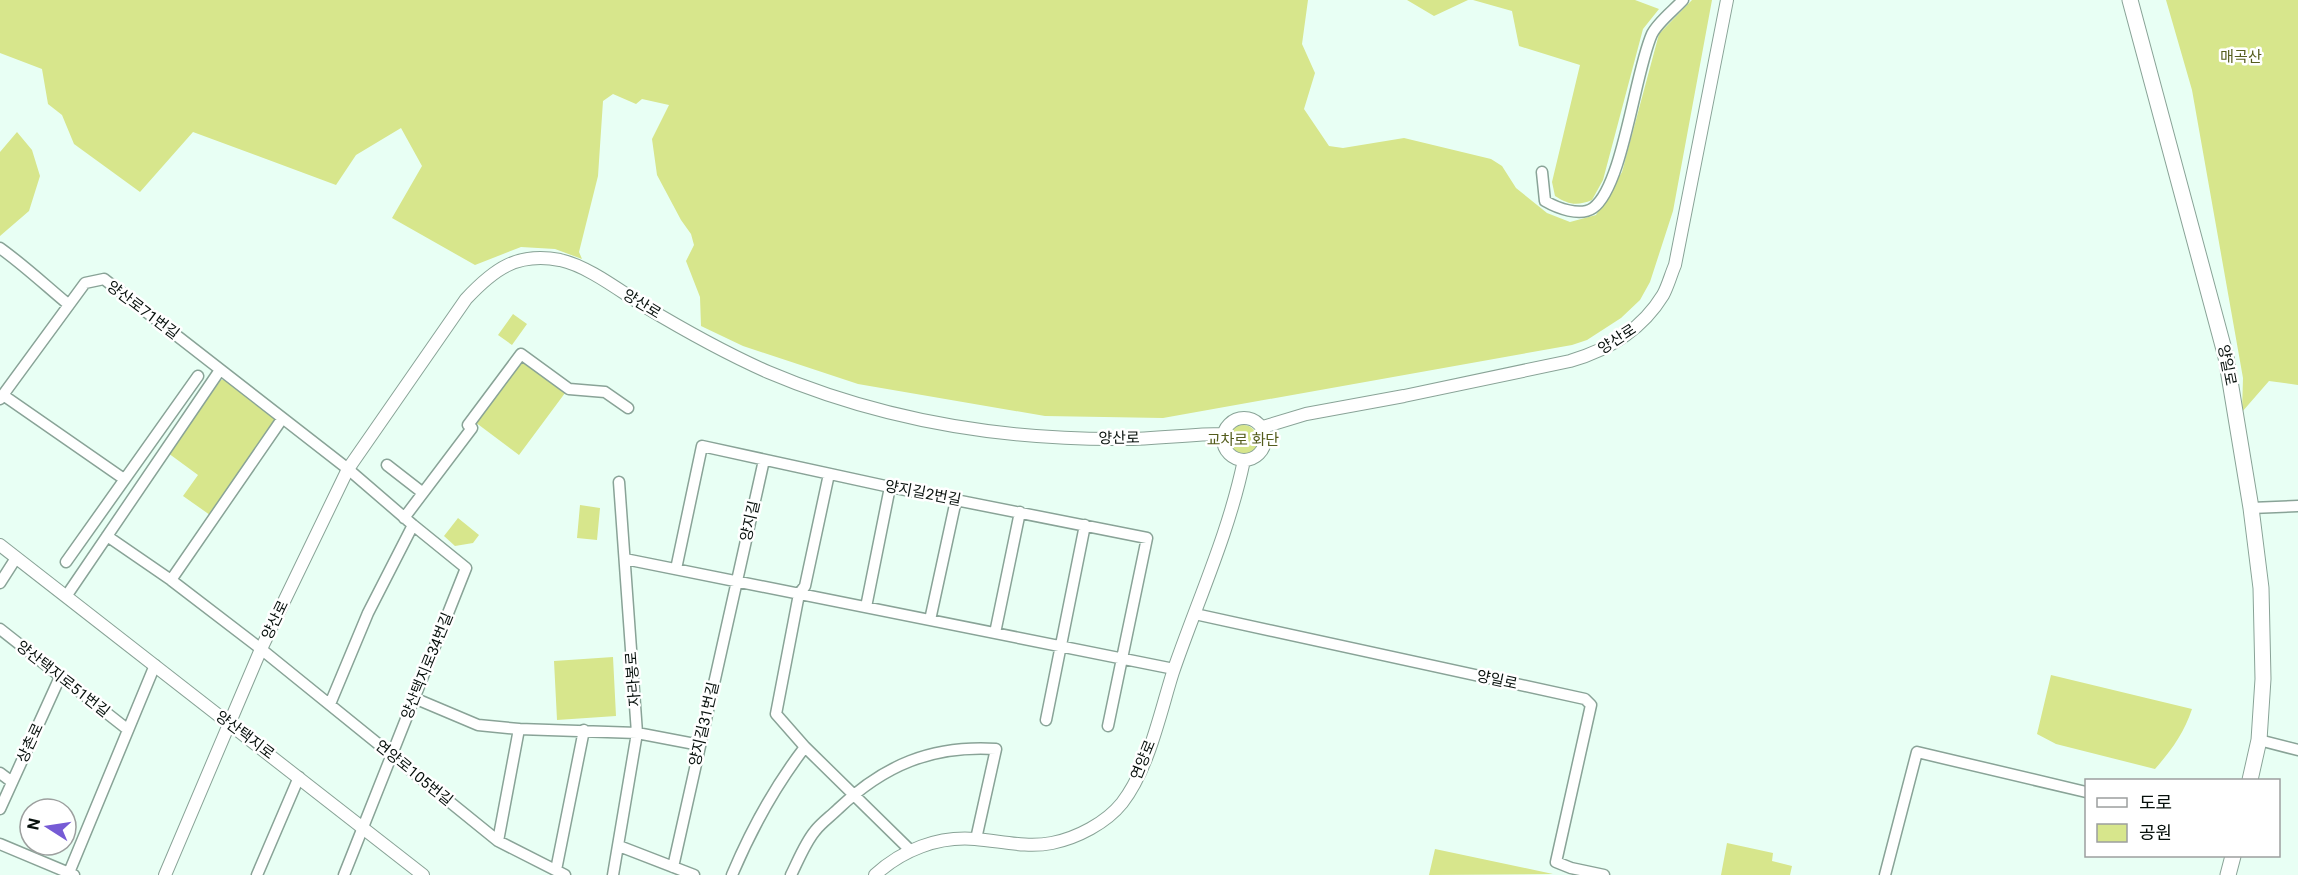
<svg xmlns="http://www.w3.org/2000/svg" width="2298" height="875" font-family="Roboto,'Noto Sans KR',sans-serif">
<rect width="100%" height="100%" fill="#e8fff4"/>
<path fill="#d7e68c" d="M 0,0 L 1308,0 L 1302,44 L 1315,73 L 1304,109 L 1329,146 L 1343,148 L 1404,138 L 1491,159 L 1502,166 L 1516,188 L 1547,213 L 1570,222 L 1596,215 L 1622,172 L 1659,34 L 1692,0 L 1712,0 L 1673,211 L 1650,282 L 1640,300 L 1621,318 L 1587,340 L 1572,345 L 1163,418 L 1045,416 L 858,384 L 743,346 L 701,326 L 700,297 L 686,261 L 694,245 L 691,234 L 681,220 L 657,175 L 652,139 L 669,105 L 642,99 L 636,104 L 613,94 L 603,101 L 598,176 L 579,252 L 582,259 L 555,249 L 521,247 L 475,265 L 392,218 L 422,166 L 401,128 L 356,155 L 336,185 L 193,132 L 140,192 L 74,144 L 62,115 L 48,104 L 42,69 L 0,53 Z
M 1407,0 L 1468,0 L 1434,16 Z
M 1473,0 L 1635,0 L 1659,9 L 1643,29 L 1603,180 L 1592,200 C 1577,206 1569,205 1555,196 L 1552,182 L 1580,65 L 1519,46 L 1512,11 Z
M 2166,0 L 2298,0 L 2298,385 L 2269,381 L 2242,412 L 2243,378 L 2192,90 Z
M 17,132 L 32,150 L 40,176 L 29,211 L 0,236 L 0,152 Z
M 513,314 L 527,324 L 512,345 L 498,335 Z
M 521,360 L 565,393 L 519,455 L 475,422 Z
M 226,379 L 278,418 L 210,515 L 183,496 L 198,475 L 168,453 L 221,380 Z
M1228 440a15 15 0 1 1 30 0a15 15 0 1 1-30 0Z
M 580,505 L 600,508 L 597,540 L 577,538 Z
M 458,518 L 479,535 L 473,543 L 455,546 L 444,536 Z
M 613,657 L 616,716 L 557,720 L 554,661 Z
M 2051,675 L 2192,709 C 2184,733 2171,751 2155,769 L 2056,744 L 2037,734 Z
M 1727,843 L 1773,853 L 1772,861 L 1792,866 L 1790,875 L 1721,875 Z
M 1435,849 L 1553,874 L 1429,875 Z"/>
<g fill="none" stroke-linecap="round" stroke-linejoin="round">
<defs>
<path id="minor" d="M 1542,172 L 1545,201 C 1557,208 1580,217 1593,208 C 1623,187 1635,71 1652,34 C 1658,22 1674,10 1683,0
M 0,248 C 25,266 45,285 69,305
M 3,395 L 124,479
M 0,399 L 85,283 L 104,279 L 348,469 L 413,525 L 466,568 L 344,875
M 387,465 L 423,493
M 829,474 L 805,586 L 799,594 L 776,714 L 805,747 L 910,850
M 2251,508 L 2298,506
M 404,518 L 472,428 L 468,425 L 521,354 L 569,389 L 605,392 L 628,408
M 107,536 L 171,580 L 261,649 L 498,841 L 565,875
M 625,559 L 1174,669
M 66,562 L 198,376
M 676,569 L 702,446 L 890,487 L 1147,538 L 1108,726
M 171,580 L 282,419
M 0,583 L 16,558
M 67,595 L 220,370
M 866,607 L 890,487
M 1195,614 L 1585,699 L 1591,705 L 1556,862 L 1571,868 L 1604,875
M 930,620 L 956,500
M 0,629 L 127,729
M 995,633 L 1020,512
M 414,698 L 478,725 L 519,729 L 637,733 L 700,745
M 330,704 L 368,613 L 413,525
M 1046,720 L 1085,525
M 2259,740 L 2298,750
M 0,773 L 12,782
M 0,809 L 60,677
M 498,841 L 519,729
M 0,844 L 74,875
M 619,846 L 694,875
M 673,867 L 764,460
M 556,870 L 584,730
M 68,875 L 155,665
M 257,875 L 299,777
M 613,875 L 637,733 L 619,482
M 732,875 C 751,830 775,786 805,747
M 791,875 C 798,861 805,843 815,831 C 821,823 831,816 838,809 C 884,765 932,745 996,749 L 976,839
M 1885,875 L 1917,752 L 2086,792"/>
<path id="tertiary" d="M1223 439a21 21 0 1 1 42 0a21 21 0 1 1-42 0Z
M 1263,427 L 1306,414 L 1404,396 L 1570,361 C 1608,350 1641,331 1663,295 C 1668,286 1671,274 1675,265 L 1727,0
M 0,545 L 423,875
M 165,875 L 261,649 L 348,469 L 466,299 C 494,269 517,252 560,260 C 588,266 620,291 644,306 C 684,330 725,353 768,372 C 881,420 1001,440 1123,439 C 1157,439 1190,434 1223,434
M 875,875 C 902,850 938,836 975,839 C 1001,841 1026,848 1052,843 C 1077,838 1106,823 1122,803 C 1149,768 1160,713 1173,672 C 1197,602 1229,533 1244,460"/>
<path id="secondary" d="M 2130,0 L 2226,357 L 2251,508 L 2261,588 L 2263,679 L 2259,740 L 2250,780
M 2228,875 L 2233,856"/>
</defs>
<use href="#minor" stroke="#89a397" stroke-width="13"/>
<use href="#tertiary" stroke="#89a397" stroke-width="14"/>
<use href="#secondary" stroke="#89a397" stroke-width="17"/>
<use href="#minor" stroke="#fff" stroke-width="10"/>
<use href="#tertiary" stroke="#fff" stroke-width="12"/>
<use href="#secondary" stroke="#fff" stroke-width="15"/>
</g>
<g text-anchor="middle" stroke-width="5" stroke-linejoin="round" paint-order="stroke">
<g font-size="15" fill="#545c1c" stroke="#fff">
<text x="2241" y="62">매곡산</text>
<text x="1243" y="445">교차로 화단</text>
</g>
<g font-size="15" fill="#07100c" stroke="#fff">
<text transform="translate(642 304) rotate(31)" y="5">양산로</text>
<text transform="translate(143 310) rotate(37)" y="5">양산로71번길</text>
<text transform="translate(1617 339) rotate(-33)" y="5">양산로</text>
<text transform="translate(2227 365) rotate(79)" y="5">양일로</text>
<text transform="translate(1119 438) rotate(-1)" y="5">양산로</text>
<text transform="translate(923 493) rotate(11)" y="5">양지길2번길</text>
<text transform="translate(750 521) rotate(-77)" y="5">양지길</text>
<text transform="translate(275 620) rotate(-64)" y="5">양산로</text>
<text transform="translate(427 666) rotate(-68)" y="5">양산택지로34번길</text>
<text transform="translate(63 679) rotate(38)" y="5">양산택지로51번길</text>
<text transform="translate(633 679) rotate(-94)" y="5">자라봉로</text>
<text transform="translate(1497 680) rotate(12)" y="5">양일로</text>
<text transform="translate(704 724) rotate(-77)" y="5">양지길31번길</text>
<text transform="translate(245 735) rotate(37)" y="5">양산택지로</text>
<text transform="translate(30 743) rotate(-65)" y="5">상촌로</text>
<text transform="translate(1143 760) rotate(-68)" y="5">연양로</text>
<text transform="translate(414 773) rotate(39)" y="5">연양로105번길</text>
</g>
</g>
<rect x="2085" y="779" width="195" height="78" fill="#ffffff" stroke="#9c9f9e" stroke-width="1.5"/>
<rect x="2097" y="798" width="30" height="9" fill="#ffffff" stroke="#9c9f9e" stroke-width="1.5"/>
<text x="2139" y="809" font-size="18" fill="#07100c">도로</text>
<rect x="2097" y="824" width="30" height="18" fill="#d7e68c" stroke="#9c9f9e" stroke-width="1.5"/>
<text x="2139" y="839" font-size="18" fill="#07100c">공원</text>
<g transform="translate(48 827) rotate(282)"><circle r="28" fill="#ffffff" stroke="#9c9f9e" stroke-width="1.5"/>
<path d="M0-4.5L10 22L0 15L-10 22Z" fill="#765bd5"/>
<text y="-9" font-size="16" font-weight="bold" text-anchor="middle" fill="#07100c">N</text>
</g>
</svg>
